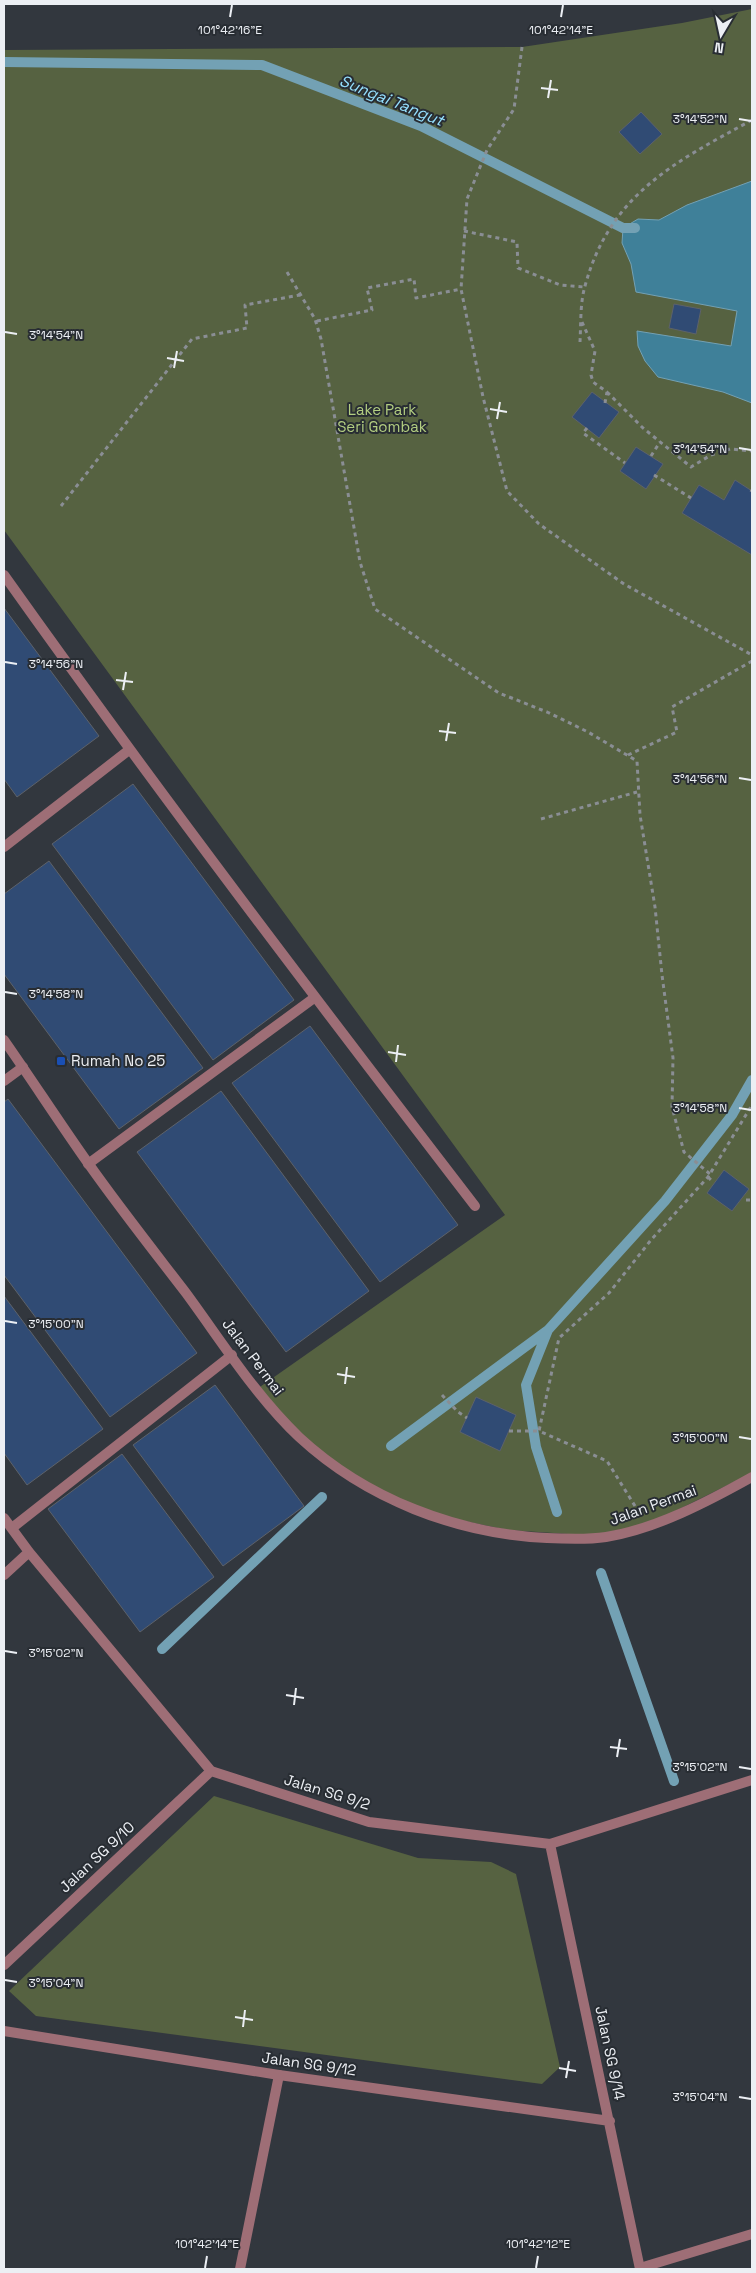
<svg xmlns="http://www.w3.org/2000/svg" width="756" height="2273" font-family="'Space Grotesk',sans-serif">
<rect width="100%" height="100%" fill="#32373e"/>
<path fill="#566241" d="M 752,9 L 752,1473 L 653,1522 L 599,1536 L 508,1530 L 421,1512 L 336,1465 L 294,1430 L 257,1389 L 505,1215 L 4,530 L 4,50 L 522,47 L 682,23 Z
M 214,1796 L 418,1858 L 491,1862 L 516,1874 L 560,2067 L 542,2084 L 36,2016 L 9,1991 Z"/>
<path fill="#3f8099" stroke="#73a1b4" d="M 752,181 L 752,403 L 723,392 L 658,377 L 645,361 L 638,346 L 637,331 L 731,346 L 737,311 L 636,292 L 631,264 L 622,243 L 623,228 L 638,219 L 659,220 L 687,205 Z"/>
<g fill="none" stroke-linecap="round" stroke-linejoin="round">
<path stroke="#73a1b4" stroke-width="10" d="M 4,62 L 262,65 L 421,126 L 623,228 L 635,228
M 548,1330 L 526,1385 L 536,1447 L 557,1512
M 391,1446 L 548,1330 L 665,1201 L 732,1115 L 752,1080
M 601,1573 L 674,1781
M 162,1649 L 322,1497"/>
</g>
<path fill="#304b74" stroke="#5d626a" d="M 641,112 L 662,134 L 640,154 L 619,132 Z
M 674,304 L 701,309 L 696,334 L 669,328 Z
M 592,392 L 619,412 L 599,438 L 572,417 Z
M 636,447 L 663,464 L 646,489 L 620,471 Z
M 735,480 L 752,491 L 752,555 L 682,513 L 699,485 L 724,500 Z
M 4,608 L 99,736 L 17,797 L 4,779 Z
M 133,784 L 294,1000 L 213,1060 L 52,844 Z
M 49,861 L 203,1068 L 119,1129 L 4,974 L 4,894 Z
M 310,1026 L 458,1225 L 380,1282 L 232,1083 Z
M 221,1091 L 369,1291 L 286,1352 L 137,1152 Z
M 8,1099 L 197,1353 L 110,1417 L 4,1275 L 4,1102 Z
M 724,1170 L 749,1189 L 732,1211 L 707,1193 Z
M 4,1296 L 103,1429 L 27,1485 L 4,1453 Z
M 215,1385 L 304,1506 L 223,1566 L 133,1445 Z
M 476,1397 L 516,1415 L 500,1451 L 460,1432 Z
M 122,1454 L 214,1577 L 140,1632 L 48,1509 Z"/>
<g fill="none" stroke-linecap="round" stroke-linejoin="round">
<path stroke="#8a8e94" stroke-width="3" stroke-dasharray="4 4" stroke-linecap="butt" d="M 522,47 L 514,109 L 487,150 L 467,199 L 461,289 L 483,397 L 507,491 L 539,524 L 624,584 L 752,655
M 464,231 L 517,242 L 518,268 L 560,285 L 584,287
M 287,272 L 315,319 L 321,339 L 360,562 L 375,609 L 499,693 L 547,712 L 588,732 L 637,761 L 640,815 L 655,907 L 662,975 L 673,1058 L 672,1107 L 684,1152 L 710,1174
M 317,321 L 372,310 L 367,288 L 414,279 L 416,298 L 461,289
M 582,322 L 595,351 L 591,375 L 593,382 L 607,392 L 605,403
M 580,342 C 581,324 580,303 585,286 C 610,194 675,162 752,120
M 607,392 L 643,428 L 691,467 L 711,455 L 730,449 L 752,451
M 587,428 L 583,433 L 625,463
M 651,456 L 660,442
M 654,475 L 691,498
M 751,492 L 752,490
M 61,506 L 192,339 L 247,328 L 245,305 L 300,295
M 628,755 L 677,732 L 672,707 L 752,661
M 541,819 L 637,792
M 708,1177 L 713,1182
M 746,1200 L 752,1200
M 442,1395 L 458,1412 L 467,1418
M 509,1431 L 539,1431
M 635,1506 L 607,1461 L 539,1431 L 559,1338 L 609,1293 L 651,1240 L 708,1177 L 752,1105"/>
<path stroke="#9e6e76" stroke-width="10" d="M 4,1081 L 23,1067
M 88,1164 L 314,998
M 12,1528 L 232,1355
M 640,2268 L 752,2234
M 240,2269 L 279,2075"/>
<path stroke="#9e6e76" stroke-width="10" d="M 4,575 C 156,789 315,998 475,1206
M 4,847 L 129,750
M 4,1040 C 32,1080 59,1122 88,1163 C 119,1207 153,1250 186,1293 C 222,1342 255,1395 299,1437 C 366,1499 457,1534 547,1538 C 566,1539 586,1540 606,1537 C 656,1529 709,1501 752,1477
M 4,1518 L 29,1552 L 211,1771 L 369,1822 L 550,1844 L 752,1780
M 4,1575 L 29,1552
M 550,1844 L 640,2269
M 4,1965 L 211,1771
M 4,2031 L 279,2075 L 610,2121"/>
</g>
<path fill="none" stroke="#eceff4" stroke-width="2" d="M 230,17 L 232,5M 561,17 L 563,5M 541,88 L 558,90M 548,98 L 551,80M 739,119 L 751,121M 5,332 L 17,334M 167,358 L 184,361M 174,368 L 177,351M 490,409 L 507,412M 497,419 L 500,402M 739,448 L 751,450M 5,662 L 17,664M 116,680 L 133,682M 123,690 L 126,672M 439,731 L 456,733M 446,741 L 449,723M 739,778 L 751,780M 5,992 L 17,994M 388,1052 L 406,1055M 396,1062 L 398,1045M 739,1108 L 751,1110M 5,1321 L 17,1323M 337,1374 L 355,1377M 345,1384 L 347,1367M 739,1437 L 751,1439M 5,1651 L 17,1653M 286,1695 L 304,1698M 294,1705 L 296,1688M 610,1747 L 627,1749M 617,1757 L 620,1739M 739,1767 L 751,1769M 5,1980 L 17,1982M 235,2017 L 253,2020M 243,2027 L 245,2010M 559,2068 L 576,2071M 566,2078 L 569,2061M 739,2097 L 751,2099M 205,2268 L 207,2256M 536,2268 L 538,2256"/>
<rect fill="#1a4fb4" stroke="#282d33" stroke-width="2" x="56" y="1056" width="10" height="10" rx="2.5"/>
<g text-anchor="middle" stroke-width="4" stroke-linejoin="round" paint-order="stroke">
<g font-size="15" fill="#b3ce81" stroke="#282d33">
<text x="382" y="415">Lake Park<tspan x="382" dy="17">Seri Gombak</tspan></text>
</g>
<g font-size="15" fill="#eceff4" stroke="#282d33" text-anchor="start">
<text x="71" y="1066">Rumah No 25</text>
</g>
<g font-size="15" fill="#eceff4" stroke="#282d33">
<text transform="translate(253 1357) rotate(53)" y="5">Jalan Permai</text>
<text transform="translate(653 1505) rotate(-20)" y="5">Jalan Permai</text>
<text transform="translate(327 1792) rotate(17)" y="5">Jalan SG 9/2</text>
<text transform="translate(97 1857) rotate(-43)" y="5">Jalan SG 9/10</text>
<text transform="translate(610 2053) rotate(78)" y="5">Jalan SG 9/14</text>
<text transform="translate(309 2064) rotate(8)" y="5">Jalan SG 9/12</text>
</g>
<g font-size="16" font-style="italic" fill="#95e0fe" stroke="#282d33">
<text transform="translate(392 100) rotate(22)" y="6">Sungai Tangut</text>
</g>
</g>
<g font-size="12" text-anchor="middle" fill="#eceff4" stroke="#282d33" stroke-width="4" stroke-linejoin="round" paint-order="stroke">
<text x="230" y="34">101°42'16"E</text>
<text x="561" y="34">101°42'14"E</text>
<text x="700" y="123">3°14'52"N</text>
<text x="56" y="339">3°14'54"N</text>
<text x="700" y="453">3°14'54"N</text>
<text x="56" y="668">3°14'56"N</text>
<text x="700" y="783">3°14'56"N</text>
<text x="56" y="998">3°14'58"N</text>
<text x="700" y="1112">3°14'58"N</text>
<text x="56" y="1328">3°15'00"N</text>
<text x="700" y="1442">3°15'00"N</text>
<text x="56" y="1657">3°15'02"N</text>
<text x="700" y="1771">3°15'02"N</text>
<text x="56" y="1987">3°15'04"N</text>
<text x="700" y="2101">3°15'04"N</text>
<text x="207" y="2248">101°42'14"E</text>
<text x="538" y="2248">101°42'12"E</text>
</g>
<rect width="756" height="2273" fill="none" stroke="#eceff4" stroke-width="10"/>
<g transform="translate(721 35) rotate(189)" stroke="#282d33" stroke-width="4" paint-order="stroke">
<path d="M0-4L9 19L0 12L-9 19Z" fill="#eceff4"/>
<text y="-8" font-size="14" font-weight="bold" text-anchor="middle" fill="#eceff4">N</text>
</g>
</svg>
